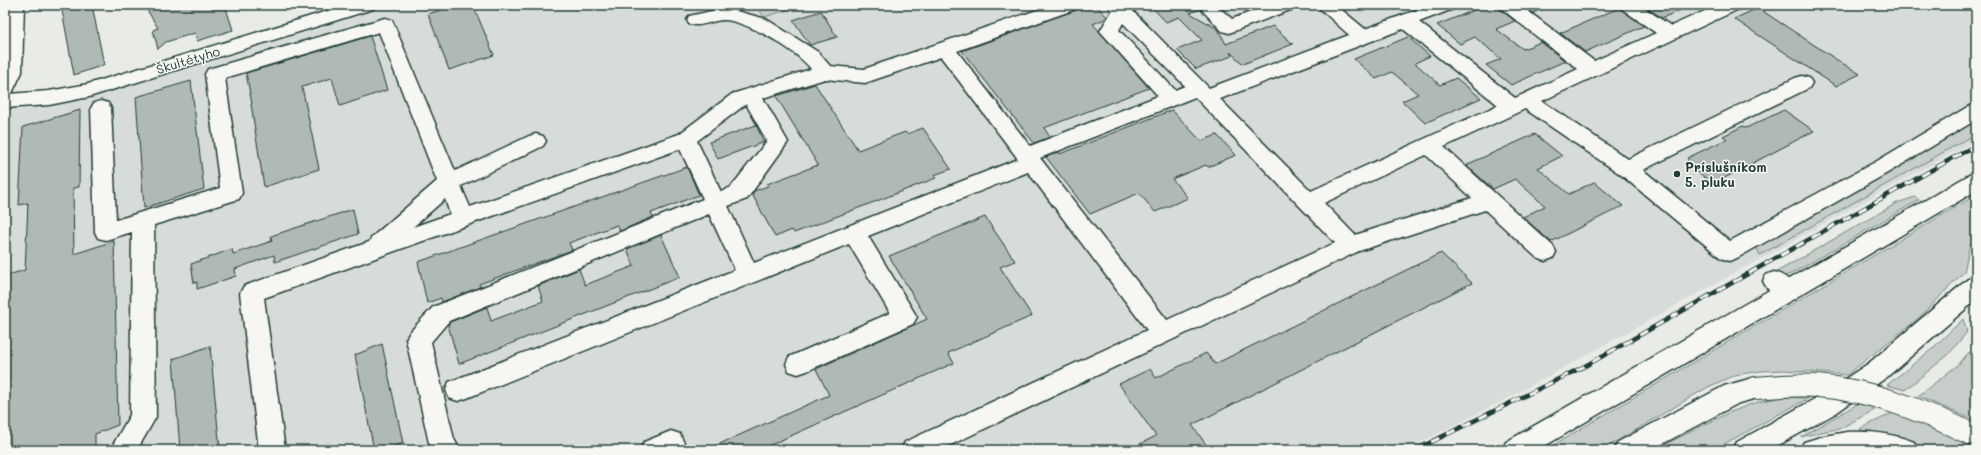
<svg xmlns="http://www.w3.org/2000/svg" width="1981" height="455" font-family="Mali,sans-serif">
<rect width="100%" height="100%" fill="#e9ebe7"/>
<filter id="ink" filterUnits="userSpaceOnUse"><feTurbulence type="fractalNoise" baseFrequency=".025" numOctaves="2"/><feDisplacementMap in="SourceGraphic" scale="8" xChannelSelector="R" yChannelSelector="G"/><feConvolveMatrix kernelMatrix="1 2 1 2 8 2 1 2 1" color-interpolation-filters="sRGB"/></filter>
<g filter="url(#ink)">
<path fill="#d8dcd8" d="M 377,5 L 1976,5 L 1976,140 L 1514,395 L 1406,450 L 5,450 L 5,107 L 20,110 L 54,105 L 92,97 Z"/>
<path fill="#c7cec9" stroke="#73867e" d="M 743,5 L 804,5 L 764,17 L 757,6 Z
M 1976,116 L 1976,134 L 1760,255 L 1756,247 Z
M 1976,195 L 1976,233 L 1969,248 L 1964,272 L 1920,317 L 1847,375 L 1784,370 L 1761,371 L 1735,375 L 1708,387 L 1602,450 L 1545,450 Z
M 1915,197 L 1919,200 L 1791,274 L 1785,276 L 1773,274 L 1897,203 Z
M 1963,319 L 1967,332 L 1948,355 L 1905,390 L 1887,385 L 1932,349 Z
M 1969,352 L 1976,376 L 1976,421 L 1918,396 L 1959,364 Z
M 1782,397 L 1809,398 L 1713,450 L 1654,450 L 1728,413 L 1754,403 Z
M 1859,403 L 1878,408 L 1839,429 L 1826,431 L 1801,437 Z
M 1895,412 L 1941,430 L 1976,447 L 1976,450 C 1965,450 1942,453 1932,449 C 1907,441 1886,431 1860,430 L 1861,428 Z"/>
<path fill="#b0bab5" stroke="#1f3d34" d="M 61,5 L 92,5 L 104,65 L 74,75 Z
M 144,5 L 225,5 L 233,30 L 197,41 L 195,33 L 166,42 L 158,49 L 153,30 L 158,28 Z
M 456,5 L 473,5 L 494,55 L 449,70 L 428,14 Z
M 1086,5 L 1096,5 L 1107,17 L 1105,19 L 1093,24 L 1149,88 L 1044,128 L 1050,137 L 1034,143 L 962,51 L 1076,10 Z
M 1150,5 L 1204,5 L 1201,9 L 1190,13 L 1218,29 L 1226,44 L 1273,26 L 1293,44 L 1243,64 L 1230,52 L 1232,56 L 1196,69 L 1177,50 L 1202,40 L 1179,17 L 1166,22 Z
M 1487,5 L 1498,5 L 1501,10 L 1515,21 L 1496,29 L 1523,49 L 1541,42 L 1565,61 L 1511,85 L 1486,65 L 1501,59 L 1475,37 L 1460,44 L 1437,25 Z
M 1522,5 L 1552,5 L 1533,13 Z
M 1643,5 L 1692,5 L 1662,18 Z
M 1619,8 L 1644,26 L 1585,52 L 1560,33 Z
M 1758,8 L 1834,58 L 1860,74 L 1836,86 L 1734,19 Z
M 821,11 L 837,37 L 810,45 L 793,20 Z
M 370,36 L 387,90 L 340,106 L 332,78 L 302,87 L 319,169 L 264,187 L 251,104 L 252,104 L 246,73 Z
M 1408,37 L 1430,56 L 1415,63 L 1440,85 L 1456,78 L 1481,98 L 1425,123 L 1402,101 L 1418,94 L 1392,72 L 1376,79 L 1354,59 Z
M 191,81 L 204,189 L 144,208 L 136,97 Z
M 815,84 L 858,150 L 905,132 L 907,134 L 923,128 L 951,169 L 934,175 L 936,178 L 794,233 L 792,230 L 775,237 L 752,194 L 754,191 L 768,186 L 767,184 L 818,165 L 776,96 Z
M 80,110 L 79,187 L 73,188 L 74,254 L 114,241 L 118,425 L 95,434 L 95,450 L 5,450 L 5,328 L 8,275 L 25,270 L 28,203 L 19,205 L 23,127 Z
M 1172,110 L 1201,141 L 1217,135 L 1236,155 L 1208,167 L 1206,165 L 1172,179 L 1188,198 L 1155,212 L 1139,193 L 1090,214 L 1046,157 L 1059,152 L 1060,154 Z
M 1784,110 L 1814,131 L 1713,184 L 1685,162 L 1689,160 L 1687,158 L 1727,139 L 1723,136 L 1743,126 L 1746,128 Z
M 756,125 L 764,142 L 718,159 L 709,142 Z
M 1535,134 L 1562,156 L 1538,168 L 1569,194 L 1594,182 L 1623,206 L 1551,242 L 1523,217 L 1545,206 L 1515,179 L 1493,189 L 1466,165 Z
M 687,167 L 699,195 L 651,213 L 653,217 L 620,231 L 617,225 L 569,243 L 572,250 L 479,284 L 480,287 L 442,302 L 441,298 L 427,303 L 418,262 Z
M 353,209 L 358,234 L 275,262 L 274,255 L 235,269 L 236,276 L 197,289 L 197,282 L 194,283 L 191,264 L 232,249 L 233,254 L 272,241 L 271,236 Z
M 985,217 L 1015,261 L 1000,267 L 1032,316 L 948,353 L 954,363 L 759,450 L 706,450 L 829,395 L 816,369 L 927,319 L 889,256 Z
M 661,235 L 680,277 L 459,364 L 448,325 L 450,322 L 487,307 L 491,321 L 543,301 L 538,286 L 579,269 L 585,285 L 634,266 L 627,249 Z
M 1441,253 L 1472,283 L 1192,425 L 1210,450 L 1128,450 L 1156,436 L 1119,384 L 1150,369 L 1156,378 L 1206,353 L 1215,364 Z
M 382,344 L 403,443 L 386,450 L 374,450 L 355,355 Z
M 210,346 L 220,450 L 180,450 L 173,359 Z"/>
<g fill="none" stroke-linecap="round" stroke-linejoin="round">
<defs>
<path id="minor" d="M 6,5 L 24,5 L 22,72 L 12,93 L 8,94 L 49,91 L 88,84 L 347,5 L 376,5 L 373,9 L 89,97 L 49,105 L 5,108 Z
M 1052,5 L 1079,5 L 1076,9 L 957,51 L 1030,146 L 1158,96 L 1100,31 L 1112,11 L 1108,5 L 1127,5 L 1209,88 L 1349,35 L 1316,5 L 1336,5 L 1365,29 L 1430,5 L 1456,5 L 1453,9 L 1419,22 L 1515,98 L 1578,69 L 1502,9 L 1499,5 L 1520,5 L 1594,61 L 1656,33 L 1622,9 L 1619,5 L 1640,5 L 1671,26 L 1718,5 L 1742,5 L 1739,9 L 1542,101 L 1628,159 L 1795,78 L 1802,76 L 1809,78 L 1812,83 L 1809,88 L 1643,170 L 1730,241 L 1877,161 L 1969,106 L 1976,104 L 1976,120 L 1891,171 L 1737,258 L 1729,261 L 1721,258 L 1620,174 L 1525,109 L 1444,147 L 1553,246 L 1556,252 L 1553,258 L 1545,261 L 1537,258 L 1485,210 L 1359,251 L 940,450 L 901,450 L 905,442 L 1147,330 L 1028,172 L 868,236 L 917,317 L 913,324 L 807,371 L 798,374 L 789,371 L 786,364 L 789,357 L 890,313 L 849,244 L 467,398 L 458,401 L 449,398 L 446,390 L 449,382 L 735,270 L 709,214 L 449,321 L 431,342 L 454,439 L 460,450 L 432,450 L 429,443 L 406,339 L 410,332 L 433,307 L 703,199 L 680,149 L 264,298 L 285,450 L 259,450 L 240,293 L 244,286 L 369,242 L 372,237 L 437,181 L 379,32 L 225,78 L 242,193 L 239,199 L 154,225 L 156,417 L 137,450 L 110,450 L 130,415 L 132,232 L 106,240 L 98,238 L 95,232 L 91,108 L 94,103 L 101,101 L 108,103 L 111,108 L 116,220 L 220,188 L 205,74 L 208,69 L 378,20 L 385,18 L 392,20 L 455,171 L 529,136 L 536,134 L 543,136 L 546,141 L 543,146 L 461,186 L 470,207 L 679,134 L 732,94 L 811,69 C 796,50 750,23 726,20 C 714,19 702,28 689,24 L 687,20 L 689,16 L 725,8 L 766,19 L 818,52 L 830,66 L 864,69 ZM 1123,23 L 1185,86 L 1175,90 L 1119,30 ZM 1403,29 L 1498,105 L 1311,191 L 1220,99 ZM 941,57 L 1018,159 L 754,263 L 728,206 L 747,199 L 788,142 L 763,98 L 825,79 L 865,83 ZM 1195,97 L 1335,243 L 1167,320 L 1040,158 ZM 746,104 L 767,141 L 731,187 L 721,192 L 697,141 ZM 1426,155 L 1472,198 L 1355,235 L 1324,203 ZM 445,199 L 450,214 L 413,227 Z
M 1214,5 L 1217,6 L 1232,19 L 1270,5 L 1296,5 L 1293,9 L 1229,33 L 1222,31 L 1202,10 L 1205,6 Z
M 1774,272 C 1785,275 1793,282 1799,292 L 1795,299 C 1781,303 1769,294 1763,281 L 1766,275 Z
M 671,431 L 680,434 L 687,450 L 640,450 L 644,442 Z"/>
<path id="major" d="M 1976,173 L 1976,191 L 1538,450 L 1502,450 L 1506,442 L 1969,175 Z
M 1976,277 L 1976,300 L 1887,377 L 1836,413 L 1770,450 L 1733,450 L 1737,442 L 1818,397 L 1869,363 L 1968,279 Z
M 1756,377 L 1765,380 L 1768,388 L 1765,396 L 1739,403 L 1651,450 L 1614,450 L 1618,442 L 1724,386 Z
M 1847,432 C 1871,431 1892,433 1914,442 L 1918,450 L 1800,450 L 1804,442 L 1824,436 Z"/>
</defs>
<use href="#minor" stroke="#1f3d34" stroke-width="3"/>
<use href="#major" stroke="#1f3d34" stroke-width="3"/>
<use href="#minor" fill="#f6f6f2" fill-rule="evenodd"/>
<use href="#major" fill="#f6f6f2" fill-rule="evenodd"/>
<defs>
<path id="rail" d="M 1415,450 L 1585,366 L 1976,145"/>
</defs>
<use href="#rail" stroke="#1f3d34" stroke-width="4.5"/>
<use href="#rail" stroke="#f6f6f2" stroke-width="3" stroke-dasharray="9" stroke-linecap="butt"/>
<defs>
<path id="major-bridge" d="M 1756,388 C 1776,386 1797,385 1817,386 C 1874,390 1925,412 1976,436"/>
</defs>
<use href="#major-bridge" stroke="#1f3d34" stroke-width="24" stroke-linecap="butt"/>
<use href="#major-bridge" stroke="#f6f6f2" stroke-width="22"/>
</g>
</g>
<circle fill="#1f3d34" stroke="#f6f6f2" stroke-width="1.5" cx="1677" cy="174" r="4"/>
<g text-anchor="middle" stroke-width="3" stroke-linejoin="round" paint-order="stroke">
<g font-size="13" fill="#1f3d34" stroke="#f6f6f2">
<text transform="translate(188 60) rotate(-17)" y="5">Škultétyho</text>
</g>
<g font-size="13" font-weight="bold" fill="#1f3d34" stroke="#f6f6f2" text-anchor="start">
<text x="1685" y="172">Príslušníkom<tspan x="1685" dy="15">5. pluku</tspan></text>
</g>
</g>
<rect width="1981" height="455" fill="none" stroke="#f6f6f2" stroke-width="20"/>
<rect x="10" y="10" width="1961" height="435" fill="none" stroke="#1f3d34" stroke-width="1.5" filter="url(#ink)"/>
</svg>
